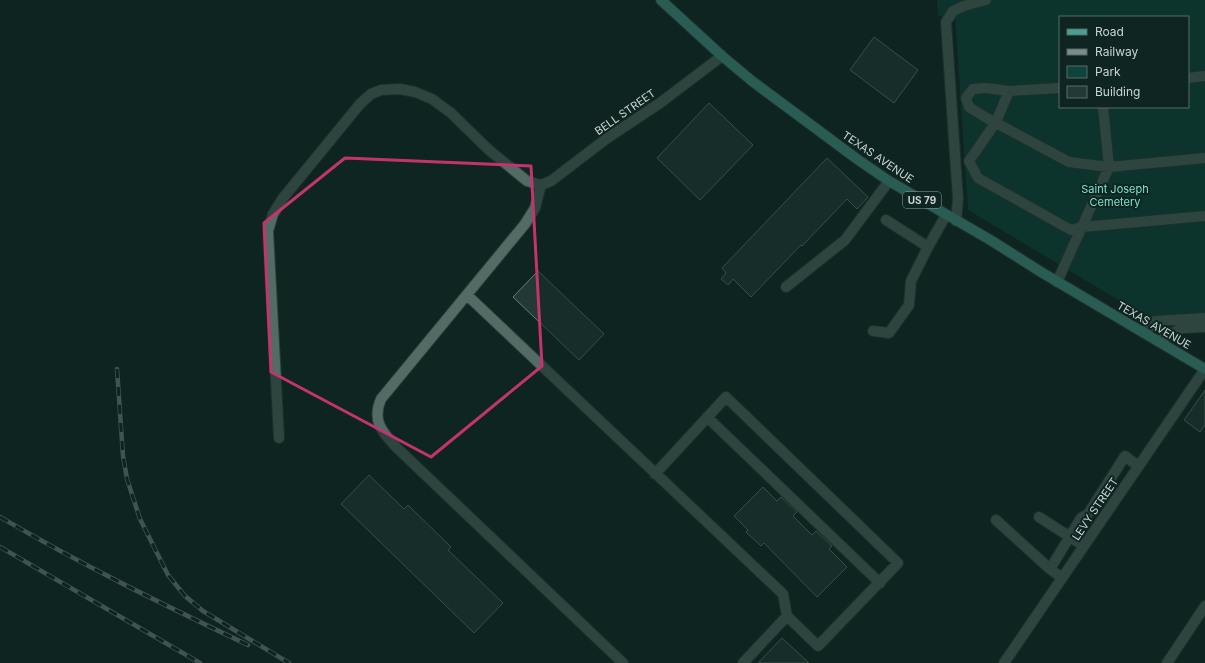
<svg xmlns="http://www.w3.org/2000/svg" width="1205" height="663" font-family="Inter,sans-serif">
<rect width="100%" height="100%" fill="#0f2521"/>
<path fill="#0d453d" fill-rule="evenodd" d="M 937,0 L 1205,0 L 1205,323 L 1160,325 L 968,210 L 955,15 L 938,16 ZM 1060,17 L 1188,17 L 1188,107 L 1060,107 Z"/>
<path fill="#233935" stroke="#667e78" d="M 874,37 L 918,70 L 894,103 L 850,70 Z
M 709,103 L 753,145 L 700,200 L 657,158 Z
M 827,158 L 868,197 L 857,209 L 847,199 L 802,246 L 801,245 L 751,297 L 733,279 L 728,285 L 721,279 L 726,273 L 722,268 Z
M 538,271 L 604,334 L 579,360 L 513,297 Z
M 1205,390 L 1205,425 L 1200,432 L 1184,420 Z
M 369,475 L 404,509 L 408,505 L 451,547 L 448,550 L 503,603 L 474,633 L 341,504 Z
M 763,487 L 777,501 L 781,497 L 797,512 L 793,516 L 812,535 L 816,531 L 832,546 L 829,549 L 847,567 L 817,597 L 764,543 L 761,546 L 746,532 L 748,530 L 734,516 Z
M 782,638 L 809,663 L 758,663 Z"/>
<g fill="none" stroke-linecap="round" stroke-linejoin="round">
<defs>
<path id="minor" d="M 1188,78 L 1205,76
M 1060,88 L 1009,91 L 996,122 L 969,161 L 978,178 L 1071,230 L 1082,227 L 1205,216
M 1009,91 L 986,88 L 973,89 L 966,98 L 969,107 L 985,117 L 1069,162 L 1109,167 L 1205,158
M 541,185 L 535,208 L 525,224 L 381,399 C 372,420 381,431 396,447 L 623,663
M 541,185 L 551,181 L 606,139 L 660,103 L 722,56
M 886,220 L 928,247 L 946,215
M 956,221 L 958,199 L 946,22 L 953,11 L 964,6 L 986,0
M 1057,282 L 1109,167 L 1103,107
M 786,287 L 845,240 L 889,181
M 467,295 L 783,594 L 787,616 L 743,663
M 873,331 L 889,333 L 909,305 L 911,281 L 928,247
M 1144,333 L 1155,321 L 1205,318
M 1158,341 L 1182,328 L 1205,327
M 707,417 L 880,583
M 279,438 L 268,231 L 273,214 L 283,198 L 360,104 L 371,94 L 381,90 L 400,89 L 415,92 L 432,99 L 451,113 L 489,150 L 527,181 L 541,185
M 655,474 L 726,397 L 898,563 L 818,646 L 787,616
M 1039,517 L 1084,546
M 996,520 L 1050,569
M 1062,578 L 1050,569 L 1081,518 L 1088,514 L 1125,456 L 1138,466
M 1004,663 L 1205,369
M 1167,663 L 1205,606"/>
<path id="major" d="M 661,0 L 722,56 L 752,81 L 857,159 L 889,181 L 992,241 L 1041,272 L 1205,369"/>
</defs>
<use href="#minor" stroke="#303e3a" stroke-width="12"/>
<use href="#major" stroke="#303e3a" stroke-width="12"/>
<use href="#minor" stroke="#536b65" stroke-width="10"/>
<use href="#major" stroke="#4b9f90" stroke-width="10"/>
<defs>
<path id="rail" d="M 117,369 L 123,456 L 127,479 L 140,519 L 168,575 L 185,596 L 203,611 L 289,663
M 0,517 C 80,564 164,605 248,645
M 0,547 L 200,663"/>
</defs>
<use href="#rail" stroke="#7b8c88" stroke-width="4.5"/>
<use href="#rail" stroke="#0f2521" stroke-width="3" stroke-dasharray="9" stroke-linecap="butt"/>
</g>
<path d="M0 0H1205V663H0ZM 345,158 L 531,166 L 542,366 L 431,457 L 271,372 L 264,223 Z" fill="#0f2521" fill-opacity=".55" fill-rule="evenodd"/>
<path fill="none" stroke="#c3346d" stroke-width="3" stroke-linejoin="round" d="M 345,158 L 531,166 L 542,366 L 431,457 L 271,372 L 264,223 Z"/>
<g text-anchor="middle" stroke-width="4" stroke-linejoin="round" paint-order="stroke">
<rect fill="#0f2521" stroke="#90a09d" stroke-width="1" x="903" y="192" width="38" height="16" rx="3"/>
<g font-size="10" font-weight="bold" fill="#c8d5d2">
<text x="922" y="204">US 79</text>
</g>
<g font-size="11" fill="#c8d5d2" stroke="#0f2521">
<text transform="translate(625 112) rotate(-35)" y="4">BELL STREET</text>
<text transform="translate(878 157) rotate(34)" y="4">TEXAS AVENUE</text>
<text transform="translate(1154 325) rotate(30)" y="4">TEXAS AVENUE</text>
<text transform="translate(1095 509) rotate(-56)" y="4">LEVY STREET</text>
</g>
<g font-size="11" fill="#7ce4d0" stroke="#0f2521">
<text x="1115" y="193">Saint Joseph<tspan x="1115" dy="13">Cemetery</tspan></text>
</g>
</g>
<rect x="1059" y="16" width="130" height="92" fill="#0f2521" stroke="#596b68"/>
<rect x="1067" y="29" width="20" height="6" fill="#4b9f90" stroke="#596b68"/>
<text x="1095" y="36" font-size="12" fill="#c8d5d2">Road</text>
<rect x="1067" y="49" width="20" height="6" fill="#7b8c88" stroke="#596b68"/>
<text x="1095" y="56" font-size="12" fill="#c8d5d2">Railway</text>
<rect x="1067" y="66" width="20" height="12" fill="#0d453d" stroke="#596b68"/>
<text x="1095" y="76" font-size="12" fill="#c8d5d2">Park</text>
<rect x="1067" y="86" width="20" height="12" fill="#233935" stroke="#596b68"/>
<text x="1095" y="96" font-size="12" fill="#c8d5d2">Building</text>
</svg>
